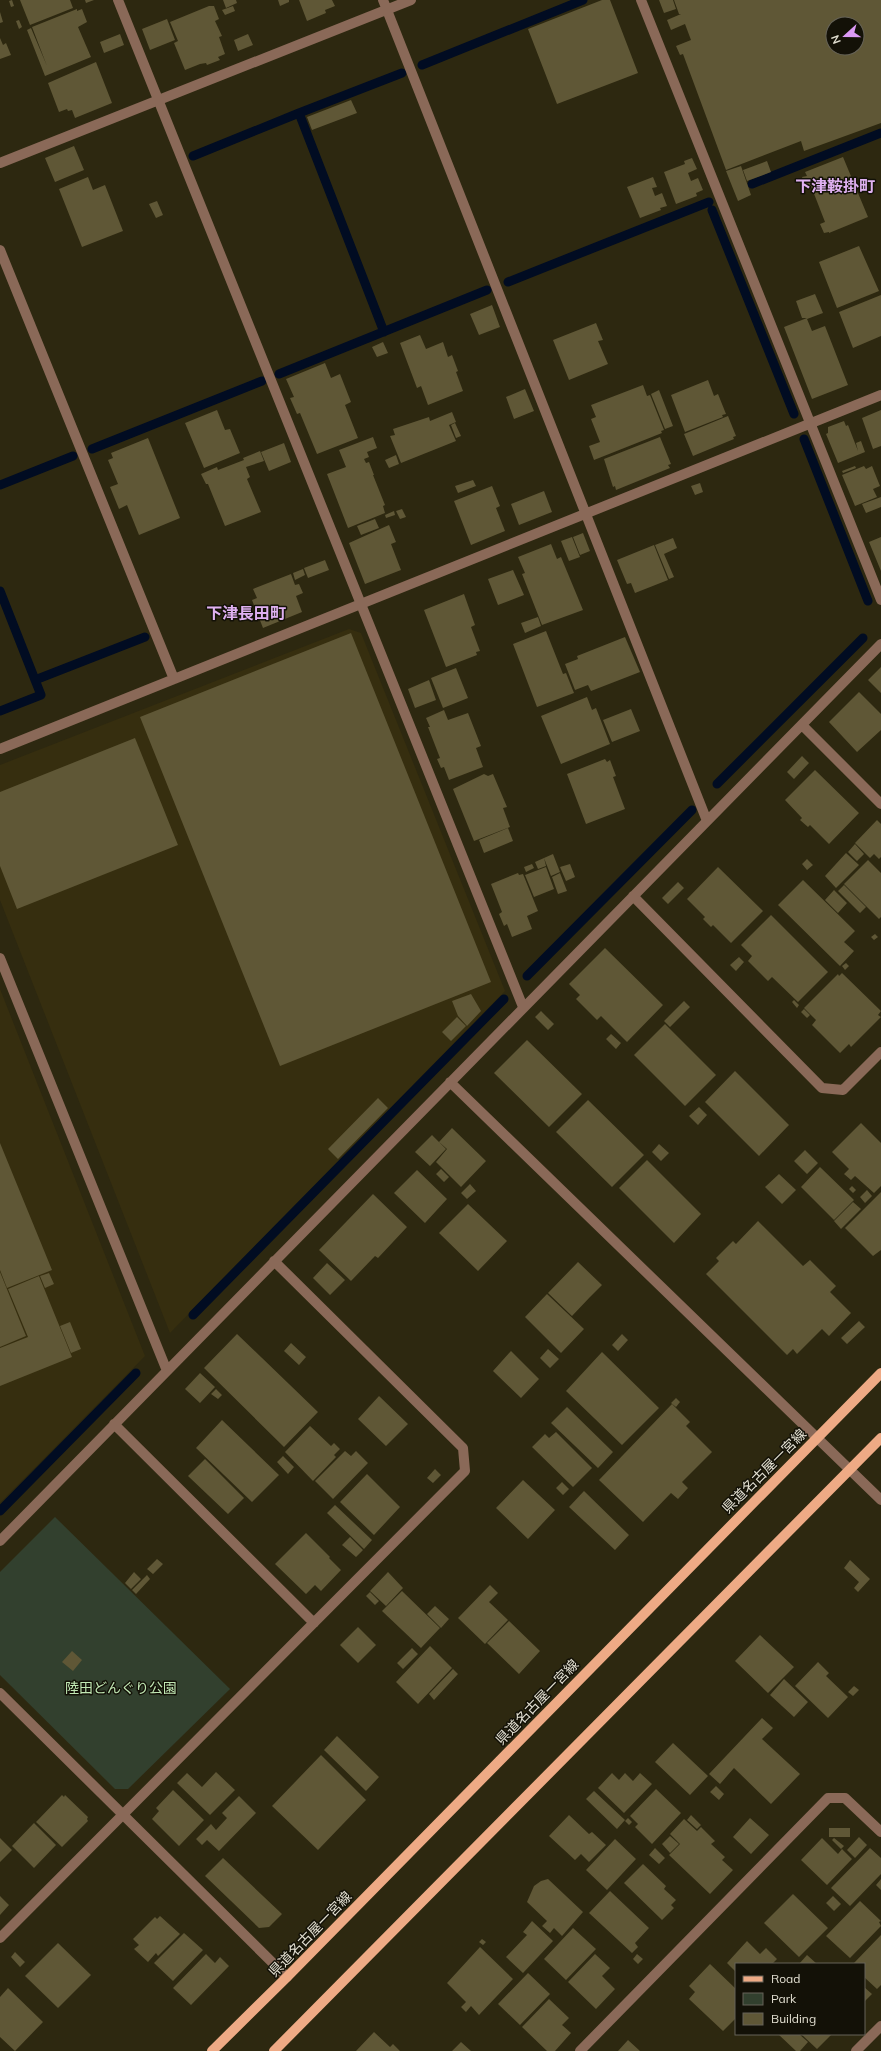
<svg xmlns="http://www.w3.org/2000/svg" width="881" height="2051" font-family="Mulish,'Noto Sans JP',sans-serif">
<rect width="100%" height="100%" fill="#2d2810"/>
<path fill="#362e0f" d="M 349,629 L 361,633 L 505,991 L 170,1333 L 0,900 L 0,765 Z
M 0,989 L 145,1356 L 0,1503 Z"/>
<path fill="#32402e" d="M 55,1517 L 230,1689 L 128,1789 L 115,1789 L 0,1675 L 0,1572 Z"/>
<g fill="none" stroke-linecap="round" stroke-linejoin="round">
<path stroke="#010c22" stroke-width="9" d="M 422,65 L 583,0
M 299,113 L 402,73
M 193,156 L 299,113 L 384,332
M 752,184 L 881,133
M 712,210 L 794,414
M 508,282 L 709,202
M 279,374 L 487,290
M 804,439 L 868,601
M 92,449 L 262,381
M 0,485 L 73,456
M 0,591 L 41,695 L 0,711
M 35,680 L 145,637
M 717,784 L 863,638
M 527,976 L 692,810
M 193,1315 L 504,999
M 0,1511 L 136,1373"/>
</g>
<path fill="#5f5736" fill-rule="evenodd" d="M 12,0 L 14,6 L 11,7 L 9,1 Z
M 20,0 L 70,0 L 73,8 L 30,25 Z
M 85,0 L 94,0 L 86,3 Z
M 223,0 L 236,0 L 237,3 L 226,8 Z
M 278,0 L 289,0 L 289,2 L 280,6 Z
M 299,0 L 332,0 L 335,6 L 325,10 L 326,13 L 307,21 Z
M 602,0 L 610,0 L 638,73 L 557,104 L 528,29 Z
M 659,0 L 673,0 L 676,9 L 664,13 Z
M 674,0 L 881,0 L 881,123 L 804,151 L 801,141 L 726,170 L 683,54 L 680,55 L 676,46 L 691,40 L 685,24 L 671,30 L 667,20 L 681,14 L 679,14 ZM 833,24 L 857,24 L 857,48 L 833,48 Z
M 209,6 L 214,6 L 219,19 L 215,21 L 222,36 L 219,37 L 225,54 L 218,57 L 220,60 L 207,65 L 206,63 L 200,64 L 185,70 L 174,43 L 178,41 L 170,22 Z
M 233,6 L 235,11 L 225,15 L 222,10 Z
M 77,9 L 77,11 L 82,9 L 87,22 L 78,27 L 91,57 L 45,76 L 27,30 L 31,28 L 47,66 L 32,27 Z
M 0,12 L 3,22 L 0,23 Z
M 167,19 L 175,40 L 150,50 L 142,29 Z
M 19,20 L 22,27 L 19,29 L 16,21 Z
M 120,34 L 124,45 L 104,53 L 100,42 Z
M 248,34 L 253,45 L 238,51 L 234,40 Z
M 0,38 L 3,45 L 6,43 L 11,55 L 0,59 Z
M 96,62 L 112,103 L 75,118 L 72,110 L 68,111 L 67,109 L 59,112 L 48,83 Z
M 351,100 L 357,113 L 312,130 L 307,117 Z
M 74,146 L 84,170 L 55,182 L 45,158 Z
M 843,157 L 868,217 L 829,233 L 829,232 L 824,233 L 820,224 L 825,222 L 811,186 L 806,188 L 802,177 L 807,176 L 805,172 Z
M 692,158 L 697,169 L 688,173 L 691,181 L 698,178 L 703,190 L 696,193 L 697,196 L 676,204 L 664,172 L 685,164 L 684,161 Z
M 767,161 L 771,172 L 747,181 L 743,170 Z
M 741,166 L 751,195 L 738,201 L 726,171 Z
M 88,177 L 93,190 L 105,185 L 123,231 L 82,247 L 59,189 Z
M 653,177 L 657,187 L 652,188 L 655,196 L 662,193 L 667,206 L 660,208 L 661,210 L 640,218 L 627,187 Z
M 157,201 L 163,215 L 156,218 L 149,204 Z
M 859,246 L 879,291 L 837,308 L 819,262 Z
M 815,294 L 823,313 L 807,319 L 812,331 L 825,326 L 848,385 L 812,399 L 784,327 L 807,318 L 802,318 L 796,301 Z
M 881,295 L 881,336 L 853,348 L 839,312 Z
M 492,305 L 500,327 L 479,335 L 470,314 Z
M 596,323 L 603,340 L 598,341 L 608,364 L 569,380 L 553,340 Z
M 420,335 L 426,349 L 443,342 L 448,357 L 452,355 L 458,371 L 456,372 L 463,391 L 428,405 L 421,386 L 417,388 L 400,343 Z
M 383,342 L 388,353 L 377,357 L 372,347 Z
M 325,363 L 331,378 L 340,374 L 351,402 L 345,405 L 358,438 L 317,454 L 300,413 L 297,414 L 290,398 L 294,397 L 286,379 Z
M 708,380 L 714,396 L 718,394 L 726,414 L 722,415 L 723,417 L 685,432 L 671,395 Z
M 643,385 L 647,396 L 650,395 L 664,430 L 661,431 L 662,433 L 594,460 L 589,446 L 600,442 L 591,419 L 596,417 L 591,405 Z
M 525,389 L 534,411 L 514,419 L 506,397 Z
M 659,390 L 673,426 L 665,429 L 651,394 Z
M 217,410 L 225,430 L 230,429 L 240,453 L 204,468 L 185,423 Z
M 881,410 L 881,446 L 873,449 L 862,418 Z
M 452,412 L 456,422 L 449,425 L 456,441 L 401,463 L 390,436 L 395,435 L 393,429 L 429,417 L 430,421 Z
M 728,416 L 736,436 L 733,437 L 734,439 L 693,456 L 684,434 Z
M 844,421 L 846,426 L 848,425 L 858,451 L 856,443 L 861,441 L 865,452 L 838,463 L 826,434 L 828,433 L 828,427 Z
M 455,423 L 461,436 L 456,438 L 451,425 Z
M 373,437 L 377,448 L 367,452 L 369,457 L 364,459 L 366,463 L 369,462 L 374,475 L 373,475 L 385,505 L 383,506 L 385,513 L 348,528 L 327,474 L 346,467 L 339,450 Z
M 660,437 L 671,464 L 668,465 L 670,468 L 616,490 L 615,486 L 613,487 L 604,459 Z
M 148,438 L 180,518 L 139,535 L 127,505 L 119,509 L 110,487 L 118,484 L 108,460 L 113,458 L 111,453 Z
M 284,443 L 291,462 L 269,471 L 261,452 Z
M 260,451 L 264,461 L 246,467 L 250,477 L 247,479 L 261,512 L 225,526 L 208,484 L 206,484 L 201,474 L 217,467 L 218,470 L 244,460 L 243,458 Z
M 396,455 L 399,464 L 389,468 L 385,460 Z
M 855,466 L 856,468 L 843,473 L 842,471 Z
M 864,466 L 866,469 L 872,466 L 880,486 L 873,489 L 877,497 L 855,506 L 842,475 Z
M 473,480 L 476,486 L 458,493 L 455,486 Z
M 700,483 L 703,492 L 695,495 L 691,486 Z
M 492,486 L 500,506 L 496,508 L 505,531 L 471,545 L 454,501 Z
M 544,491 L 552,512 L 519,525 L 511,504 Z
M 881,497 L 881,507 L 866,513 L 862,504 Z
M 402,509 L 406,517 L 400,519 L 396,511 Z
M 394,511 L 395,515 L 386,518 L 385,515 Z
M 375,519 L 379,528 L 361,535 L 357,526 Z
M 389,525 L 396,542 L 391,544 L 401,570 L 365,584 L 349,543 Z
M 583,533 L 590,551 L 580,555 L 573,537 Z
M 572,537 L 580,557 L 569,561 L 561,541 Z
M 881,537 L 881,571 L 869,542 Z
M 673,538 L 677,548 L 664,554 L 674,577 L 669,579 L 655,545 Z
M 551,544 L 557,559 L 561,557 L 583,610 L 542,625 L 522,574 L 525,573 L 518,557 Z
M 654,545 L 668,580 L 635,593 L 631,583 L 627,584 L 617,560 Z
M 325,560 L 329,570 L 308,578 L 304,568 Z
M 303,569 L 305,575 L 295,580 L 293,573 Z
M 513,570 L 524,595 L 498,605 L 488,579 Z
M 291,574 L 295,585 L 299,584 L 303,593 L 296,596 L 302,612 L 263,628 L 252,600 L 257,598 L 253,589 Z
M 464,594 L 475,625 L 471,627 L 480,651 L 476,652 L 477,655 L 446,667 L 424,610 Z
M 538,617 L 541,626 L 525,633 L 521,623 Z
M 546,631 L 563,674 L 566,673 L 574,693 L 537,707 L 513,644 Z
M 351,633 L 491,982 L 280,1066 L 140,717 Z
M 625,637 L 640,672 L 591,691 L 588,685 L 575,690 L 565,664 L 578,659 L 577,656 Z
M 881,667 L 881,693 L 868,680 Z
M 456,668 L 468,698 L 443,708 L 431,678 Z
M 429,680 L 436,700 L 415,708 L 408,689 Z
M 859,692 L 881,714 L 881,730 L 857,752 L 829,722 Z
M 587,697 L 592,710 L 596,708 L 610,744 L 561,764 L 541,716 Z
M 631,709 L 640,731 L 612,742 L 603,720 Z
M 444,710 L 448,720 L 468,713 L 481,746 L 476,748 L 483,767 L 449,780 L 444,767 L 441,768 L 437,759 L 440,758 L 428,727 L 430,727 L 426,718 Z
M 135,738 L 178,845 L 17,909 L 0,866 L 0,792 Z
M 802,756 L 809,763 L 794,779 L 787,772 Z
M 605,759 L 607,762 L 610,760 L 616,776 L 613,777 L 625,809 L 586,824 L 567,774 Z
M 815,770 L 859,813 L 829,844 L 810,825 L 808,827 L 800,820 L 802,818 L 785,800 Z
M 484,774 L 488,776 L 493,774 L 507,807 L 503,808 L 510,827 L 474,841 L 453,789 Z
M 877,820 L 881,824 L 881,857 L 879,859 L 874,854 L 870,858 L 855,843 Z
M 508,828 L 513,841 L 484,853 L 479,840 Z
M 855,844 L 864,854 L 857,861 L 848,852 Z
M 846,853 L 859,865 L 836,888 L 825,876 Z
M 553,854 L 560,872 L 551,876 L 544,858 Z
M 544,858 L 546,866 L 538,869 L 535,862 Z
M 807,859 L 813,865 L 807,870 L 802,864 Z
M 868,860 L 881,873 L 881,917 L 879,919 L 844,884 Z
M 532,864 L 534,868 L 526,872 L 524,867 Z
M 570,864 L 575,877 L 566,881 L 560,867 Z
M 546,867 L 554,889 L 534,897 L 525,875 Z
M 718,867 L 763,911 L 731,943 L 713,925 L 711,927 L 703,919 L 705,917 L 687,899 Z
M 518,873 L 519,875 L 523,874 L 538,911 L 527,916 L 532,929 L 512,937 L 507,924 L 504,926 L 499,914 L 502,912 L 491,884 Z
M 560,873 L 567,891 L 558,894 L 552,877 Z
M 803,880 L 855,931 L 844,942 L 854,951 L 840,966 L 778,905 Z
M 678,882 L 684,888 L 668,904 L 662,898 Z
M 844,885 L 866,907 L 860,913 L 838,891 Z
M 834,890 L 847,903 L 838,913 L 825,900 Z
M 771,915 L 828,972 L 798,1002 L 772,977 L 768,981 L 748,961 L 752,956 L 741,945 Z
M 875,934 L 878,937 L 874,940 L 871,937 Z
M 605,948 L 663,1005 L 627,1042 L 601,1016 L 597,1020 L 576,999 L 580,995 L 569,984 Z
M 739,957 L 744,962 L 736,971 L 730,965 Z
M 846,963 L 849,966 L 845,970 L 842,966 Z
M 842,973 L 881,1011 L 878,1015 L 881,1017 L 851,1047 L 849,1044 L 840,1053 L 812,1025 L 816,1020 L 804,1008 L 838,974 L 839,976 Z
M 471,994 L 481,1011 L 467,1026 L 458,1016 L 452,1001 Z
M 794,1000 L 799,1005 L 797,1008 L 792,1002 Z
M 684,1001 L 690,1007 L 670,1027 L 664,1021 Z
M 804,1009 L 810,1015 L 807,1018 L 801,1012 Z
M 541,1011 L 554,1024 L 548,1030 L 535,1017 Z
M 457,1017 L 466,1026 L 451,1041 L 442,1032 Z
M 665,1024 L 716,1075 L 685,1106 L 634,1055 Z
M 611,1034 L 621,1043 L 616,1049 L 606,1039 Z
M 527,1040 L 582,1094 L 549,1127 L 494,1073 Z
M 735,1071 L 789,1125 L 759,1156 L 705,1102 Z
M 378,1098 L 388,1108 L 338,1159 L 328,1149 Z
M 588,1100 L 644,1155 L 612,1187 L 556,1132 Z
M 699,1107 L 707,1115 L 698,1125 L 689,1116 Z
M 861,1123 L 881,1143 L 881,1186 L 874,1193 L 855,1176 L 851,1180 L 844,1174 L 849,1169 L 832,1152 Z
M 452,1128 L 486,1161 L 461,1187 L 436,1162 L 447,1149 L 439,1142 Z
M 432,1135 L 446,1149 L 430,1166 L 415,1152 Z
M 0,1143 L 52,1270 L 7,1288 L 0,1270 Z
M 659,1144 L 669,1153 L 661,1161 L 652,1152 Z
M 805,1150 L 818,1163 L 807,1174 L 794,1161 Z
M 647,1160 L 701,1214 L 674,1243 L 619,1188 Z
M 820,1167 L 854,1200 L 834,1220 L 801,1187 Z
M 441,1169 L 449,1177 L 444,1182 L 436,1174 Z
M 417,1170 L 447,1199 L 425,1223 L 394,1193 Z
M 779,1174 L 796,1190 L 782,1204 L 765,1187 Z
M 470,1184 L 476,1191 L 467,1199 L 461,1193 Z
M 852,1186 L 856,1190 L 853,1193 L 849,1189 Z
M 867,1190 L 872,1196 L 865,1203 L 860,1197 Z
M 881,1192 L 881,1250 L 873,1256 L 845,1228 Z
M 373,1194 L 407,1227 L 378,1258 L 375,1256 L 351,1281 L 319,1250 Z
M 853,1202 L 861,1209 L 841,1229 L 834,1221 Z
M 468,1204 L 507,1241 L 478,1271 L 439,1233 Z
M 758,1221 L 803,1266 L 810,1260 L 836,1286 L 830,1292 L 851,1313 L 829,1336 L 822,1329 L 797,1354 L 793,1349 L 787,1355 L 706,1274 L 719,1261 L 716,1258 L 733,1241 L 736,1244 Z
M 578,1262 L 602,1285 L 590,1297 L 587,1294 L 590,1297 L 572,1316 L 548,1293 Z
M 327,1263 L 345,1280 L 330,1295 L 313,1278 Z
M 0,1272 L 26,1336 L 0,1347 Z
M 49,1273 L 54,1284 L 45,1288 L 40,1276 Z
M 39,1276 L 72,1357 L 0,1386 L 0,1348 L 28,1337 L 8,1289 Z
M 547,1294 L 584,1329 L 561,1353 L 525,1317 Z
M 859,1321 L 865,1327 L 847,1344 L 841,1338 Z
M 70,1322 L 81,1349 L 71,1353 L 60,1326 Z
M 237,1334 L 318,1412 L 284,1447 L 204,1368 Z
M 622,1334 L 628,1340 L 618,1351 L 612,1345 Z
M 291,1343 L 306,1357 L 299,1365 L 284,1351 Z
M 548,1349 L 559,1359 L 550,1368 L 540,1358 Z
M 511,1351 L 539,1379 L 521,1398 L 493,1371 Z
M 602,1352 L 659,1408 L 622,1445 L 566,1391 Z
M 200,1373 L 215,1387 L 200,1403 L 185,1389 Z
M 216,1389 L 222,1395 L 218,1399 L 211,1394 Z
M 379,1396 L 408,1424 L 386,1446 L 358,1419 Z
M 676,1398 L 680,1402 L 676,1407 L 671,1403 Z
M 672,1404 L 690,1422 L 686,1426 L 712,1452 L 682,1482 L 688,1488 L 678,1499 L 671,1493 L 643,1522 L 599,1480 Z
M 567,1407 L 613,1452 L 598,1468 L 551,1423 Z
M 222,1420 L 279,1475 L 252,1502 L 196,1448 Z
M 310,1426 L 331,1446 L 334,1443 L 340,1449 L 334,1455 L 336,1457 L 313,1481 L 285,1452 Z
M 556,1432 L 592,1468 L 573,1487 L 532,1447 L 545,1434 L 549,1438 Z
M 345,1451 L 351,1456 L 356,1451 L 368,1463 L 333,1499 L 315,1481 Z
M 283,1456 L 294,1467 L 288,1474 L 277,1462 Z
M 205,1459 L 244,1498 L 228,1514 L 188,1476 Z
M 435,1469 L 441,1475 L 433,1483 L 427,1478 Z
M 367,1474 L 400,1507 L 374,1535 L 340,1502 Z
M 523,1480 L 555,1510 L 528,1539 L 496,1508 Z
M 562,1482 L 569,1489 L 563,1495 L 556,1488 Z
M 584,1491 L 629,1535 L 615,1550 L 569,1507 Z
M 335,1505 L 372,1540 L 364,1549 L 327,1513 Z
M 306,1533 L 330,1557 L 329,1558 L 341,1570 L 321,1591 L 315,1585 L 306,1594 L 275,1564 Z
M 350,1537 L 363,1550 L 356,1557 L 342,1545 Z
M 157,1559 L 163,1564 L 153,1574 L 147,1569 Z
M 850,1560 L 870,1579 L 858,1592 L 854,1588 L 859,1582 L 844,1568 Z
M 134,1572 L 141,1579 L 131,1589 L 125,1583 Z
M 388,1572 L 403,1588 L 386,1606 L 370,1591 Z
M 147,1575 L 150,1579 L 136,1594 L 132,1590 Z
M 490,1585 L 498,1593 L 489,1602 L 508,1620 L 485,1644 L 458,1618 Z
M 402,1591 L 440,1628 L 421,1648 L 382,1611 Z
M 370,1592 L 379,1601 L 375,1605 L 366,1596 Z
M 435,1606 L 449,1619 L 441,1628 L 427,1614 Z
M 509,1621 L 540,1651 L 519,1674 L 487,1643 Z
M 358,1627 L 376,1645 L 358,1663 L 340,1645 Z
M 760,1635 L 794,1667 L 768,1693 L 735,1661 Z
M 430,1646 L 452,1668 L 418,1704 L 396,1682 Z
M 412,1648 L 418,1654 L 403,1669 L 397,1663 Z
M 72,1651 L 82,1660 L 73,1671 L 62,1662 Z
M 818,1662 L 829,1673 L 826,1676 L 848,1697 L 828,1718 L 795,1686 Z
M 453,1669 L 458,1674 L 434,1700 L 429,1694 Z
M 784,1679 L 808,1702 L 794,1717 L 770,1695 Z
M 854,1686 L 859,1690 L 853,1696 L 848,1692 Z
M 762,1718 L 773,1728 L 762,1739 L 800,1774 L 771,1804 L 734,1768 L 720,1784 L 709,1774 Z
M 337,1736 L 379,1777 L 366,1791 L 324,1750 Z
M 673,1743 L 708,1776 L 690,1795 L 655,1762 Z
M 321,1755 L 366,1800 L 318,1850 L 272,1806 Z
M 216,1772 L 235,1790 L 210,1815 L 177,1783 L 187,1773 L 202,1787 Z
M 612,1773 L 619,1780 L 625,1773 L 633,1781 L 640,1773 L 652,1784 L 624,1813 L 598,1788 Z
M 716,1786 L 724,1794 L 719,1800 L 710,1792 Z
M 656,1789 L 681,1813 L 652,1844 L 635,1827 L 638,1824 L 630,1816 Z
M 173,1790 L 204,1820 L 179,1846 L 152,1819 L 159,1811 L 156,1808 Z
M 594,1791 L 625,1820 L 617,1829 L 586,1799 Z
M 62,1795 L 64,1797 L 65,1795 L 88,1817 L 87,1819 L 88,1821 L 62,1847 L 36,1822 Z
M 239,1796 L 256,1813 L 219,1851 L 207,1840 L 202,1845 L 196,1839 L 211,1824 L 216,1830 L 227,1818 L 222,1813 Z
M 569,1815 L 589,1834 L 592,1832 L 606,1845 L 589,1862 L 581,1854 L 575,1860 L 549,1836 Z
M 691,1815 L 701,1825 L 697,1829 L 687,1820 Z
M 628,1818 L 632,1822 L 629,1825 L 625,1821 Z
M 750,1818 L 769,1835 L 751,1854 L 733,1837 Z
M 684,1819 L 697,1831 L 701,1827 L 715,1841 L 711,1844 L 725,1857 L 722,1860 L 733,1870 L 710,1894 L 669,1855 L 680,1844 L 670,1834 Z
M 34,1823 L 56,1845 L 34,1868 L 12,1846 Z
M 829,1828 L 850,1828 L 850,1837 L 829,1837 Z
M 670,1836 L 679,1844 L 670,1853 L 662,1844 Z
M 859,1837 L 867,1845 L 855,1858 L 847,1850 Z
M 0,1838 L 12,1850 L 0,1862 Z
M 822,1838 L 838,1854 L 842,1849 L 852,1859 L 827,1885 L 801,1860 Z
M 834,1838 L 844,1846 L 841,1849 L 832,1840 Z
M 615,1839 L 636,1859 L 607,1890 L 586,1870 Z
M 655,1848 L 665,1858 L 659,1864 L 649,1855 Z
M 870,1848 L 881,1858 L 881,1874 L 850,1906 L 831,1888 Z
M 223,1858 L 282,1914 L 269,1927 L 259,1928 L 205,1876 Z
M 643,1864 L 666,1886 L 664,1889 L 676,1900 L 671,1905 L 674,1908 L 662,1920 L 624,1883 Z
M 548,1879 L 583,1912 L 562,1936 L 554,1928 L 550,1933 L 542,1926 L 547,1921 L 527,1902 L 534,1886 L 541,1881 Z
M 881,1879 L 881,1890 L 876,1885 Z
M 610,1891 L 649,1928 L 635,1943 L 638,1947 L 632,1953 L 589,1913 Z
M 793,1894 L 828,1928 L 799,1957 L 764,1923 Z
M 0,1896 L 9,1905 L 0,1915 Z
M 833,1896 L 841,1904 L 834,1911 L 826,1903 Z
M 860,1901 L 881,1921 L 879,1922 L 881,1926 L 850,1958 L 826,1936 Z
M 160,1916 L 180,1934 L 158,1956 L 156,1953 L 148,1962 L 134,1949 L 139,1945 L 133,1939 L 155,1917 L 157,1919 Z
M 532,1921 L 553,1941 L 523,1973 L 506,1957 L 527,1935 L 523,1932 Z
M 573,1928 L 596,1949 L 566,1980 L 544,1959 Z
M 184,1933 L 203,1950 L 173,1981 L 154,1963 Z
M 881,1935 L 881,1985 L 877,1989 L 864,1977 L 864,1964 L 853,1964 Z
M 482,1939 L 486,1942 L 483,1945 L 479,1942 Z
M 747,1941 L 760,1954 L 766,1948 L 777,1959 L 772,1964 L 736,1964 L 736,1972 L 727,1963 Z
M 58,1943 L 91,1975 L 58,2008 L 25,1976 Z
M 480,1947 L 513,1979 L 479,2015 L 471,2006 L 466,2012 L 461,2007 L 466,2002 L 447,1983 Z
M 15,1952 L 25,1962 L 20,1967 L 11,1957 Z
M 206,1954 L 215,1963 L 220,1957 L 229,1966 L 191,2005 L 173,1988 Z
M 595,1954 L 610,1968 L 602,1976 L 615,1989 L 596,2009 L 568,1982 Z
M 637,1954 L 643,1959 L 638,1964 L 633,1959 Z
M 807,1955 L 817,1964 L 799,1964 Z
M 710,1964 L 736,1989 L 736,2018 L 723,2031 L 689,1999 L 695,1992 L 689,1986 Z
M 528,1973 L 550,1994 L 520,2025 L 498,2004 Z
M 864,1987 L 872,1994 L 864,2002 Z
M 8,1988 L 43,2022 L 15,2051 L 0,2037 L 0,1997 Z
M 549,1999 L 569,2018 L 562,2025 L 571,2033 L 555,2051 L 547,2051 L 522,2027 Z
M 374,2032 L 390,2047 L 393,2044 L 400,2051 L 356,2051 Z
M 778,2034 L 799,2034 L 808,2042 L 800,2051 L 796,2051 Z
M 801,2034 L 832,2034 L 817,2049 Z
M 628,2040 L 640,2051 L 618,2051 Z
M 461,2042 L 471,2051 L 452,2051 Z"/>
<g fill="none" stroke-linecap="round" stroke-linejoin="round">
<path stroke="#8a6958" stroke-width="10" d="M 118,0 L 523,1007
M 383,0 L 707,821
M 641,0 L 881,600
M 0,163 L 411,0
M 0,250 L 174,679
M 802,725 L 881,804
M 0,749 L 881,395
M 633,896 L 822,1088 L 843,1090 L 881,1052
M 0,958 L 167,1371
M 450,1082 L 881,1500
M 114,1424 L 314,1623
M 0,1541 L 881,644
M 0,1693 L 287,1977
M 0,1938 L 465,1471 L 463,1448 L 274,1261
M 580,2051 L 828,1798 L 845,1798 L 881,1832
M 856,2051 L 881,2026"/>
<path stroke="#eeaa85" stroke-width="10" d="M 212,2051 L 287,1977 L 881,1373
M 274,2051 L 881,1438"/>
</g>
<g text-anchor="middle" stroke-width="3" stroke-linejoin="round" paint-order="stroke">
<g font-size="14" fill="#e2dfd1" stroke="#131107">
<text transform="translate(764 1471) rotate(-45)" y="5">県道名古屋一宮線</text>
<text transform="translate(537 1702) rotate(-46)" y="5">県道名古屋一宮線</text>
<text transform="translate(310 1934) rotate(-46)" y="5">県道名古屋一宮線</text>
</g>
<g font-size="14" fill="#c1e8b4" stroke="#131107">
<text x="121" y="1693">陸田どんぐり公園</text>
</g>
<g font-size="16" font-weight="bold" fill="#dfb1f1" stroke="#131107">
<text x="835" y="192">下津鞍掛町</text>
<text x="246" y="619">下津長田町</text>
</g>
</g>
<rect x="735" y="1963" width="130" height="72" fill="#131107" stroke="#666358"/>
<rect x="743" y="1976" width="20" height="6" fill="#eeaa85" stroke="#666358"/>
<text x="771" y="1983" font-size="12" fill="#e2dfd1">Road</text>
<rect x="743" y="1993" width="20" height="12" fill="#32402e" stroke="#666358"/>
<text x="771" y="2003" font-size="12" fill="#e2dfd1">Park</text>
<rect x="743" y="2013" width="20" height="12" fill="#5f5736" stroke="#666358"/>
<text x="771" y="2023" font-size="12" fill="#e2dfd1">Building</text>
<g transform="translate(845 36) rotate(249)"><circle r="19" fill="#131107" stroke="#666358"/>
<path d="M0-3L7 15L0 10L-7 15Z" fill="#db99f5"/>
<text y="-6" font-size="11" font-weight="bold" text-anchor="middle" fill="#e2dfd1">N</text>
</g>
</svg>
